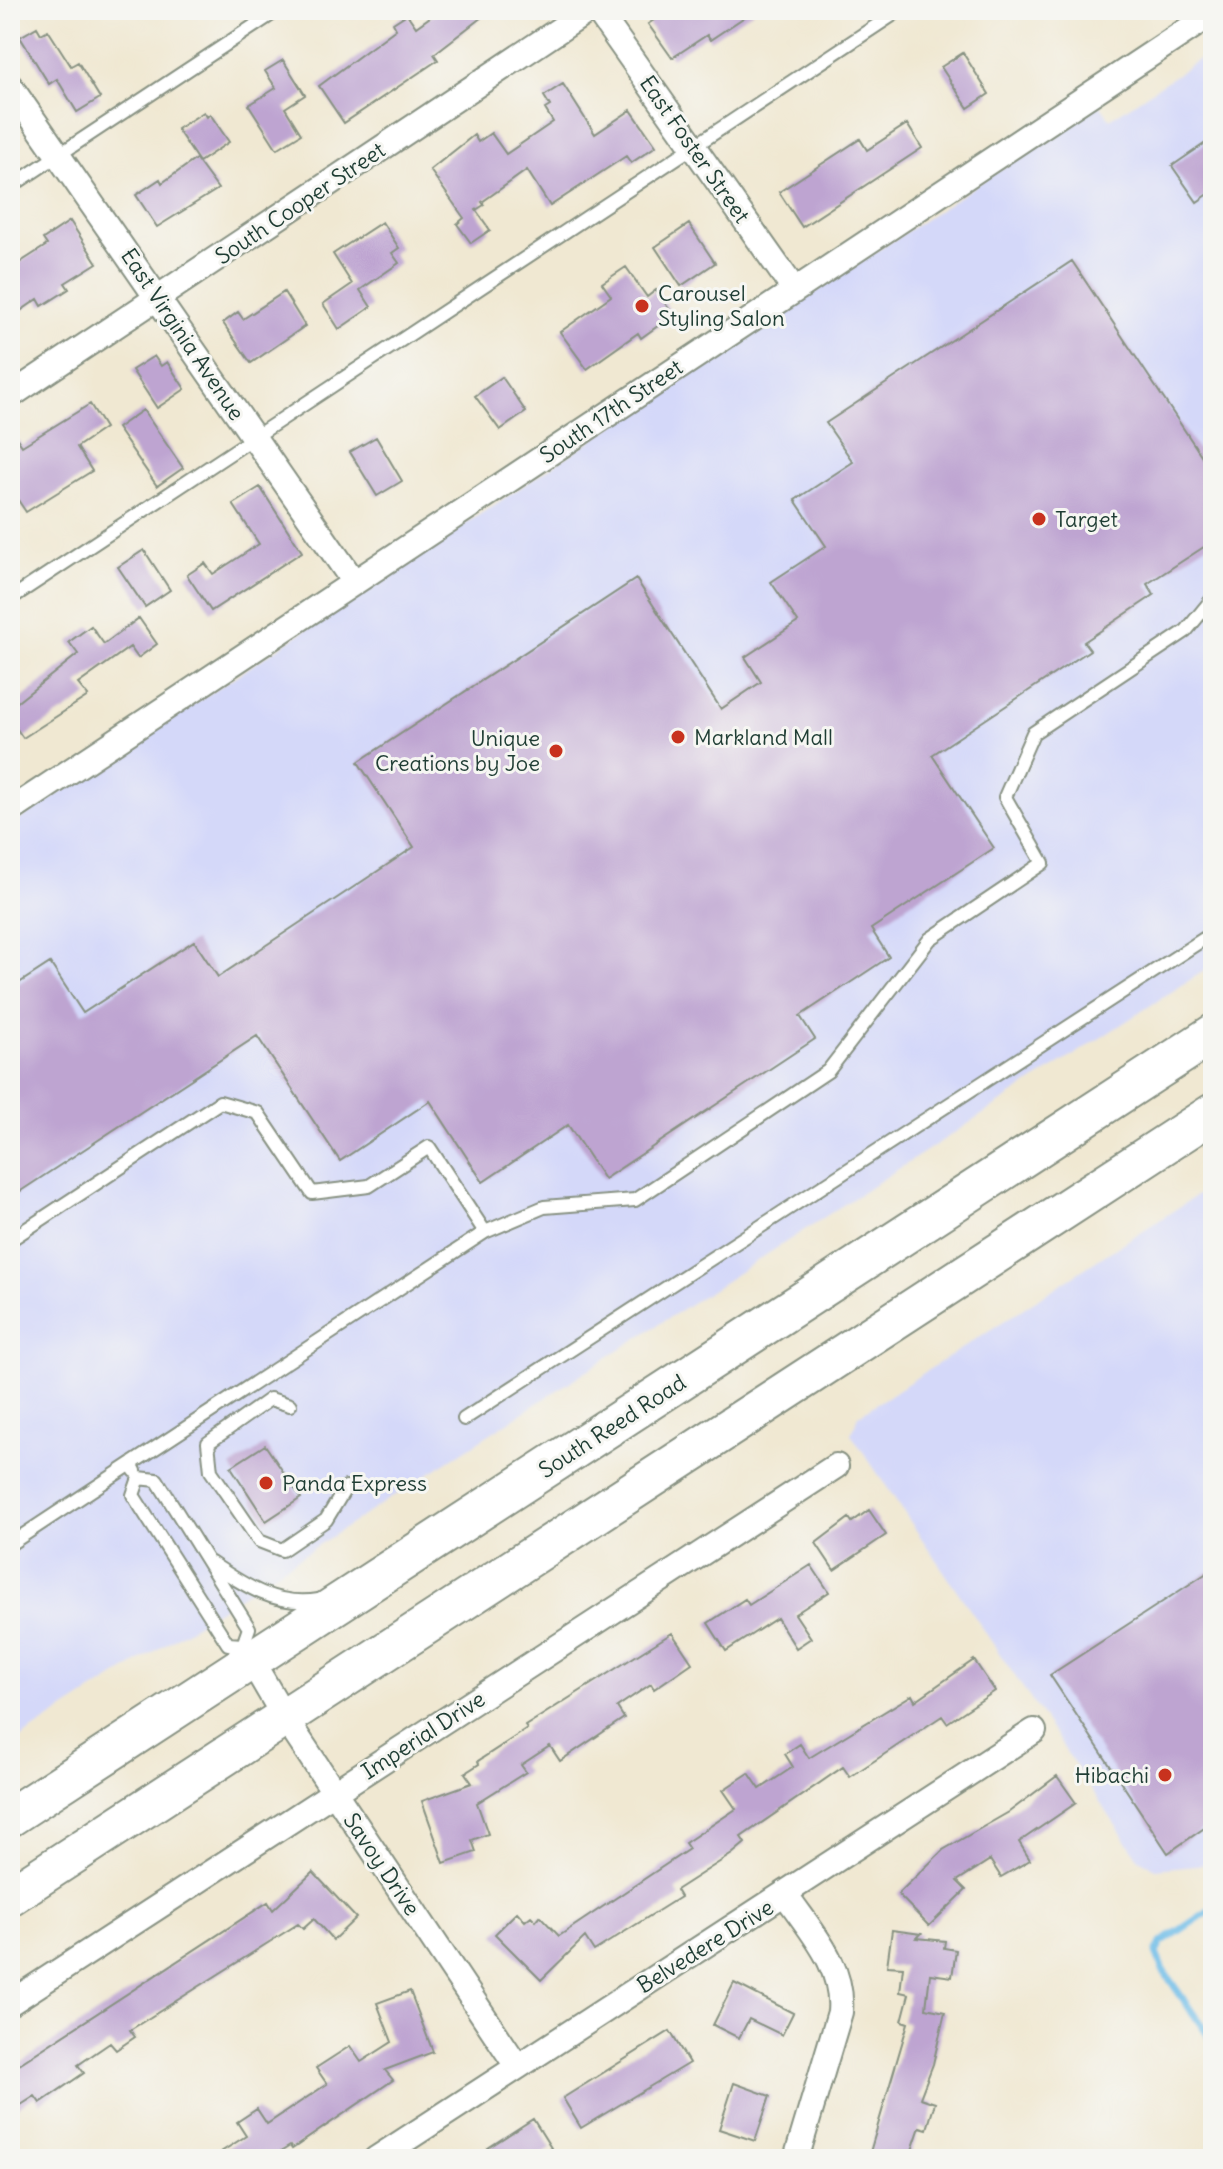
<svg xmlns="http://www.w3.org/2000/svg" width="1223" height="2169" font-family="Delius,sans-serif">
<rect width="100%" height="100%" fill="#f6f6f2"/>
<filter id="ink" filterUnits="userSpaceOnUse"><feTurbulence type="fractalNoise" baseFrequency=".0125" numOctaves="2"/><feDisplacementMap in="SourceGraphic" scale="16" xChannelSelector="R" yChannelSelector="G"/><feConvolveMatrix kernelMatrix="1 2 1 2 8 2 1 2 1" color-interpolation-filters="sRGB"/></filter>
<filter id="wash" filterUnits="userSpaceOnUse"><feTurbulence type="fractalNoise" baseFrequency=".006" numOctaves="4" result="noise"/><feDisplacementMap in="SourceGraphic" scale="32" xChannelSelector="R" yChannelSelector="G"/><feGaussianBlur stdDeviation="1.8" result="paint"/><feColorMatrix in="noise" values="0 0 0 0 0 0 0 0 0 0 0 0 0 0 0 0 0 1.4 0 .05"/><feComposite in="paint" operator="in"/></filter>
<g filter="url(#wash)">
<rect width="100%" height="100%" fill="#f0e8d2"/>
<path fill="#d4d8f9" d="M 1213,50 L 1213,965 L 10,1745 L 10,826 L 1099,104 L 1110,119 Z
M 1213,1185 L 1213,1860 L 1206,1864 L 1155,1869 L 1138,1858 L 851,1434 L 859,1415 Z"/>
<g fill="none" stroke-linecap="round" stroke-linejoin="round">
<path stroke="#6ebde8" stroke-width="7" d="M 1213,1908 L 1161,1943 L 1156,1953 L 1163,1970 L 1213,2042"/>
</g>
<g id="blocks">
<path fill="#bea4d1" d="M 440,10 L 491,10 L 434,54 L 438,60 L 344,123 L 319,86 L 396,29 L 393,23 L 407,14 L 416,27 Z
M 669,10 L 755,10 L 710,40 L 707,35 L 672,58 L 648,24 Z
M 37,27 L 41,34 L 48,30 L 71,66 L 78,62 L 100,98 L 77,112 L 57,79 L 49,84 L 20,37 Z
M 963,53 L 989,94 L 968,108 L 941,67 Z
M 283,60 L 305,95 L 285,108 L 301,134 L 277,149 L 249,105 L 276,88 L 265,71 Z
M 563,84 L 595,134 L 631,110 L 656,146 L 631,163 L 626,156 L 550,206 L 527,170 L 482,202 L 484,205 L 476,210 L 490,230 L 471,243 L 457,224 L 464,218 L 430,170 L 474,135 L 478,142 L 491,133 L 506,154 L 553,122 L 545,109 L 550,106 L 544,96 Z
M 204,112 L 207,117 L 210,114 L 229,142 L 199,162 L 177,129 Z
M 907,124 L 922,148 L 802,227 L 779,192 L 860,139 L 867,150 Z
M 1213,138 L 1213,191 L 1197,202 L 1172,166 Z
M 196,159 L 218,189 L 157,227 L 136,195 L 160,179 L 162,183 Z
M 70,221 L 97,263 L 65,283 L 69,289 L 42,306 L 38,299 L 10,318 L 10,265 L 16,265 L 47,245 L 43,239 Z
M 382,222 L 399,248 L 392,253 L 399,263 L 360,290 L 371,307 L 339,329 L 323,304 L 352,284 L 333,254 Z
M 689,224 L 715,263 L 681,286 L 655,247 Z
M 1072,261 L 1213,473 L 1213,541 L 1147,584 L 1154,595 L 1084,642 L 1090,650 L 932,755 L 994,848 L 871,929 L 889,957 L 800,1016 L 815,1039 L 604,1179 L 568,1125 L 483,1182 L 430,1101 L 340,1161 L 257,1036 L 10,1198 L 10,989 L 50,963 L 83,1013 L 194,941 L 218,977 L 414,847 L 358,762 L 636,579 L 721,709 L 761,682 L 745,657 L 798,622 L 771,582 L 826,546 L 795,500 L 853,462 L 826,423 Z
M 626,267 L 647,297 L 656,290 L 673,315 L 641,338 L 638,333 L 587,369 L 560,332 L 611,296 L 602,283 Z
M 284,292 L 305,326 L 251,363 L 223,323 L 238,312 L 243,319 Z
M 154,356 L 161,366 L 167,362 L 185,389 L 157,408 L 132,370 Z
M 502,377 L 526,412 L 500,430 L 475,396 Z
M 90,404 L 105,428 L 77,447 L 92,471 L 26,512 L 10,488 L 10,428 L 22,446 Z
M 143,410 L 183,468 L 157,486 L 117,428 Z
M 376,437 L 402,481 L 377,496 L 350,452 Z
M 260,487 L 302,552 L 211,611 L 187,575 L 205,563 L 213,574 L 259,544 L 233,504 Z
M 144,550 L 170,590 L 145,607 L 118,567 Z
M 139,618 L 157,644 L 138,658 L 130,647 L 78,684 L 88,696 L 23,738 L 10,719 L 10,708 L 78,654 L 69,642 L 91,626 L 104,644 Z
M 265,1445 L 301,1498 L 266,1521 L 231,1467 Z
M 869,1510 L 886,1535 L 834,1570 L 816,1543 L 849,1518 L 852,1522 Z
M 811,1565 L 829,1592 L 795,1614 L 811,1638 L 796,1648 L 777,1618 L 726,1651 L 708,1623 L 745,1599 L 749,1605 Z
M 1213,1569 L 1213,1822 L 1168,1853 L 1050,1675 Z
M 672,1633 L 692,1663 L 654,1689 L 651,1684 L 617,1707 L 624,1718 L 560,1761 L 550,1746 L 521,1765 L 526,1772 L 477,1803 L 488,1834 L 472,1840 L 476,1852 L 444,1863 L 422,1801 L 472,1783 L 465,1773 L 479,1764 L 478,1761 L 527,1729 L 525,1726 Z
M 974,1660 L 995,1691 L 947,1723 L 942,1716 L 850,1777 L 843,1767 L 741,1837 L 745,1843 L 732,1854 L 676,1890 L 680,1897 L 594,1951 L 585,1937 L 541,1980 L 495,1934 L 517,1912 L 525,1921 L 531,1916 L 536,1921 L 540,1916 L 559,1936 L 689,1849 L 685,1843 L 736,1809 L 723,1790 L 749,1773 L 760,1789 L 793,1767 L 785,1754 L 800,1744 L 809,1758 L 912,1695 L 915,1701 Z
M 1057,1776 L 1076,1803 L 1019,1842 L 1030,1860 L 1001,1877 L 990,1860 L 957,1881 L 966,1890 L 929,1926 L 898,1894 L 943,1850 L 1009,1812 Z
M 313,1872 L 356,1918 L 333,1940 L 314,1919 L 303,1929 L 298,1924 L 130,2030 L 135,2037 L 116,2050 L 110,2043 L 78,2065 L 84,2073 L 40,2103 L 35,2096 L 10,2112 L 10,2070 L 268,1902 L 273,1910 Z
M 892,1930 L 921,1934 L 917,1938 L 945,1941 L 944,1948 L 956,1950 L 952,1977 L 930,1974 L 926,2008 L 945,2012 L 933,2064 L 920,2098 L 935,2103 L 927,2129 L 920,2127 L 909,2159 L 868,2159 L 908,2023 L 902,2021 L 909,1994 L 900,1992 L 903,1967 L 887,1966 Z
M 734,1983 L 793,2013 L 782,2035 L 749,2019 L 739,2038 L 713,2025 Z
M 410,1991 L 433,2052 L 385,2070 L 393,2080 L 292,2149 L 290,2146 L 269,2159 L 210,2159 L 246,2136 L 237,2122 L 257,2109 L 267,2124 L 327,2084 L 316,2068 L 350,2046 L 361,2062 L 392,2042 L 377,2003 Z
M 670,2031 L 689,2063 L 581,2128 L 563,2098 Z
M 734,2083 L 770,2096 L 755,2141 L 719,2129 Z
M 533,2119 L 551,2148 L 535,2159 L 495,2159 L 488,2148 Z"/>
</g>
</g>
<g filter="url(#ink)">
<use href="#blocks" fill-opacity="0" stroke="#889283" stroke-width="2"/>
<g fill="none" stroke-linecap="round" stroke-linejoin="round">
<defs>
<path id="lane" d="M 10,187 L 278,10
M 10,599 L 900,10
M 10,1240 L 220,1102 L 258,1113 L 312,1193 L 369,1186 L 429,1147 L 485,1232 L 544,1207 L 635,1200 L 828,1071 L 930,939 L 1043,863 L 1005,797 L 1033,733 L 1186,631 L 1213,598
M 290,1405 L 270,1399 L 208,1443 L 211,1471 L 259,1541 L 282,1550 L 326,1520 L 346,1487
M 464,1419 L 1213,933
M 131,1464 L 485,1232
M 139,1478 L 157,1480 L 249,1628 L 243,1645 L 248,1655
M 139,1478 L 133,1495 L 228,1644 L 243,1645
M 10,1544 L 131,1464 L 135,1471
M 211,1563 C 245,1586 276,1607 319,1600"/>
<path id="street" d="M 597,10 L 793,288
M 10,86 L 354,582
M 10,396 L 589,10
M 10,811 L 1213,13
M 251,1660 L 285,1718 L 517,2066
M 786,1895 C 811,1932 844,1965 840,2012 L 796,2159
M 10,2003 L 836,1466
M 376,2159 L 1034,1731"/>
<path id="primary" d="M 10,1817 L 1213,1034
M 10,1896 L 1213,1113"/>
</defs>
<use href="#lane" stroke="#889283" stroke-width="16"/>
<use href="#street" stroke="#889283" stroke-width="28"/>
<use href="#primary" stroke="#889283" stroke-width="42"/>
<use href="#lane" stroke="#fff" stroke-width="12"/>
<use href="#street" stroke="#fff" stroke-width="24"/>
<use href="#primary" stroke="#fff" stroke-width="38"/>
</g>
</g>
<g fill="#c8321e" stroke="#f6f6f2" stroke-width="3">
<circle cx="642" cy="306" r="8"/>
<circle cx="1039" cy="519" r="8"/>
<circle cx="678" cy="737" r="8"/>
<circle cx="556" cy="751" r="8"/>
<circle cx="266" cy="1483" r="8"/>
<circle cx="1165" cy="1775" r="8"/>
</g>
<g text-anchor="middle" stroke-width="6" stroke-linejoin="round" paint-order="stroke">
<g font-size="22" fill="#1f3d34" stroke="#f6f6f2">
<text transform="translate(695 149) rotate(55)" y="8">East Foster Street</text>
<text transform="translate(300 203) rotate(-34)" y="8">South Cooper Street</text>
<text transform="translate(183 334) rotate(56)" y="8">East Virginia Avenue</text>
<text transform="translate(611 411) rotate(-34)" y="8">South 17th Street</text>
<text transform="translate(612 1426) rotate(-33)" y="8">South Reed Road</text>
<text transform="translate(423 1735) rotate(-33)" y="8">Imperial Drive</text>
<text transform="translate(382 1864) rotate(56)" y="8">Savoy Drive</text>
<text transform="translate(705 1946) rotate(-32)" y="8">Belvedere Drive</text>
</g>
<g font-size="22" fill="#1f3d34" stroke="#f6f6f2" text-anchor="start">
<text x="658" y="301">Carousel<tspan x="658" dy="25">Styling Salon</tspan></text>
<text x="1055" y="527">Target</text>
<text x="694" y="745">Markland Mall</text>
<text x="540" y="746" text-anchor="end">Unique<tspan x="540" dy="25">Creations by Joe</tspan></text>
<text x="282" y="1491">Panda Express</text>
<text x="1149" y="1783" text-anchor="end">Hibachi</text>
</g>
</g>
<rect width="1223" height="2169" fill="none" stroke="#f6f6f2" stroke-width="40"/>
</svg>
